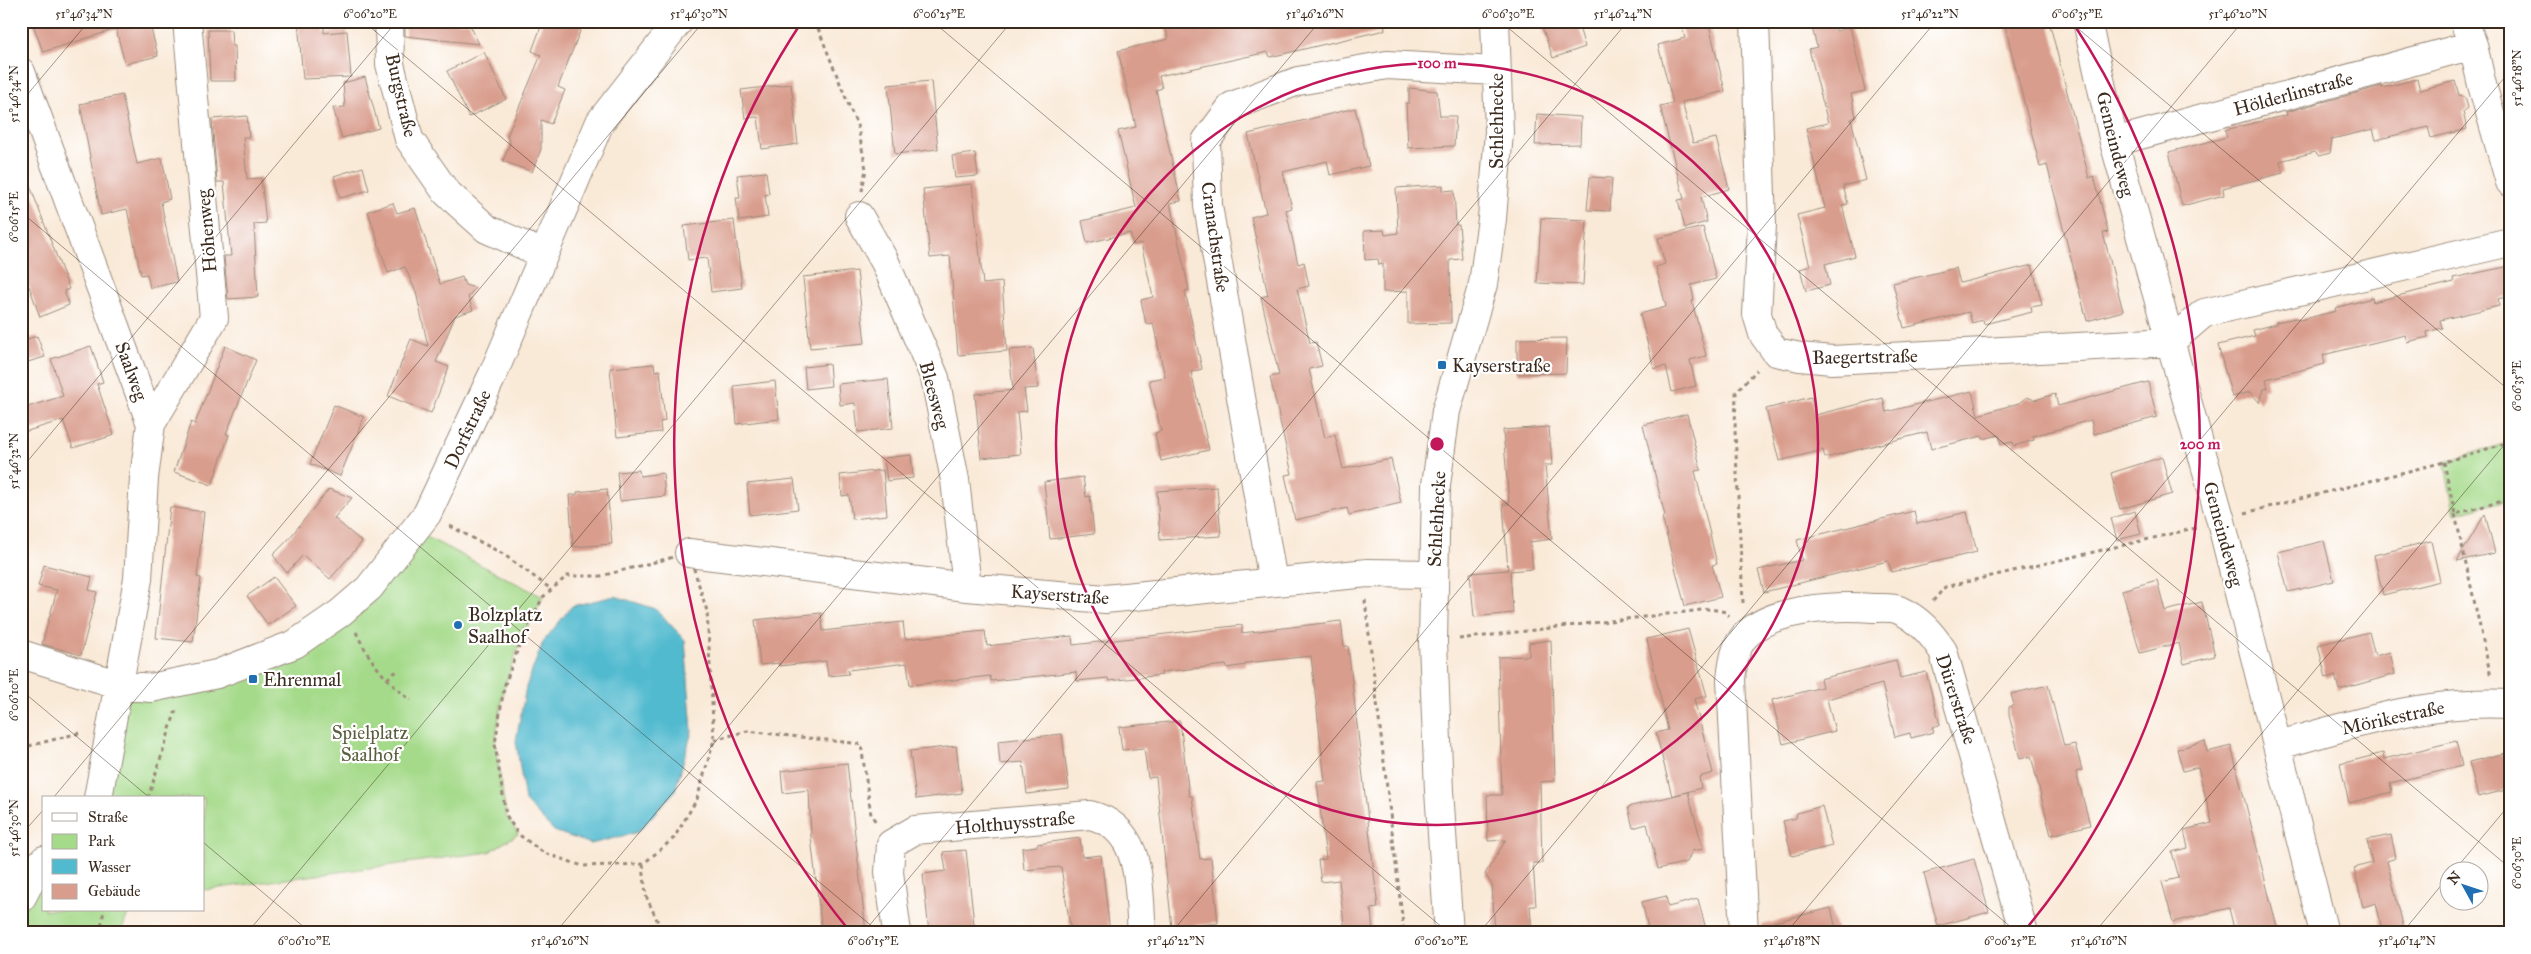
<svg xmlns="http://www.w3.org/2000/svg" width="2531" height="954" font-family="'IM FELL Great Primer',serif">
<rect width="100%" height="100%" fill="#fff"/>
<filter id="ink" filterUnits="userSpaceOnUse"><feTurbulence type="fractalNoise" baseFrequency=".02" numOctaves="2"/><feDisplacementMap in="SourceGraphic" scale="10" xChannelSelector="R" yChannelSelector="G"/><feConvolveMatrix kernelMatrix="1 2 1 2 8 2 1 2 1" color-interpolation-filters="sRGB"/></filter>
<filter id="wash" filterUnits="userSpaceOnUse"><feTurbulence type="fractalNoise" baseFrequency=".0096" numOctaves="4" result="noise"/><feDisplacementMap in="SourceGraphic" scale="20" xChannelSelector="R" yChannelSelector="G"/><feGaussianBlur stdDeviation="1.12" result="paint"/><feColorMatrix in="noise" values="0 0 0 0 0 0 0 0 0 0 0 0 0 0 0 0 0 1.4 0 .05"/><feComposite in="paint" operator="in"/></filter>
<g filter="url(#wash)">
<rect width="100%" height="100%" fill="#f9e9d7"/>
<path fill="#a5da8a" stroke="#708254" d="M 2510,442 L 2510,499 L 2455,514 L 2444,462 Z
M 415,531 L 543,597 L 523,635 L 504,687 L 495,744 L 506,815 L 518,834 L 489,852 L 204,890 L 204,798 L 98,798 L 120,685 L 295,644 Z
M 44,860 L 44,910 L 129,910 L 121,933 L 21,933 L 21,899 Z"/>
<path fill="#51bacf" stroke="#467276" d="M 615,596 L 656,609 L 685,640 L 692,731 L 675,791 L 638,832 L 591,844 L 554,831 L 525,801 L 516,741 L 526,687 L 543,642 L 572,606 Z"/>
<g id="blocks">
<path fill="#d99d8d" d="M 32,21 L 149,21 L 158,56 L 125,64 L 116,29 L 43,52 Z
M 298,21 L 324,21 L 324,33 L 347,31 L 351,77 L 303,79 Z
M 405,21 L 469,23 L 479,44 L 405,36 Z
M 543,21 L 584,21 L 558,87 L 565,90 L 551,124 L 541,120 L 541,149 L 532,172 L 503,161 L 510,143 L 507,136 L 541,55 L 532,51 Z
M 1164,21 L 1384,21 L 1385,30 L 1270,57 L 1268,52 L 1159,76 L 1162,88 L 1156,90 L 1181,201 L 1170,203 L 1189,290 L 1185,291 L 1202,369 L 1191,372 L 1209,450 L 1161,461 L 1155,433 L 1161,431 L 1149,380 L 1165,377 L 1153,323 L 1146,324 L 1141,300 L 1153,297 L 1141,243 L 1133,245 L 1130,233 L 1087,243 L 1082,221 L 1136,208 L 1118,131 L 1136,127 L 1118,51 L 1168,39 Z
M 1540,21 L 1577,21 L 1585,47 L 1553,58 Z
M 1680,21 L 1708,21 L 1725,91 L 1682,102 L 1693,143 L 1716,138 L 1729,189 L 1701,197 L 1707,222 L 1685,228 L 1678,200 L 1684,199 L 1660,106 L 1673,103 L 1658,45 L 1685,38 Z
M 1823,21 L 1834,21 L 1836,31 L 1850,27 L 1865,91 L 1851,94 L 1856,117 L 1851,119 L 1866,180 L 1843,186 L 1848,204 L 1842,205 L 1855,256 L 1825,264 L 1830,285 L 1806,291 L 1800,269 L 1810,266 L 1797,215 L 1825,208 L 1806,128 L 1828,123 L 1809,49 L 1817,47 L 1811,24 Z
M 2004,21 L 2049,21 L 2089,178 L 2094,176 L 2108,232 L 2103,233 L 2123,311 L 2087,321 L 2047,165 L 2040,167 Z
M 208,30 L 231,30 L 232,46 L 235,46 L 236,81 L 210,81 Z
M 484,52 L 506,99 L 469,117 L 447,71 Z
M 365,77 L 379,128 L 342,138 L 333,108 L 345,107 L 343,83 Z
M 2417,79 L 2420,90 L 2455,81 L 2459,95 L 2465,97 L 2468,108 L 2463,112 L 2467,129 L 2431,138 L 2428,127 L 2376,140 L 2373,129 L 2332,139 L 2330,153 L 2319,156 L 2315,152 L 2280,161 L 2283,173 L 2223,188 L 2224,195 L 2182,206 L 2169,152 L 2227,137 L 2225,130 L 2287,115 L 2286,112 L 2382,86 L 2382,88 Z
M 931,81 L 938,149 L 895,154 L 888,85 Z
M 791,84 L 798,144 L 762,149 L 758,117 L 745,118 L 741,90 Z
M 1409,88 L 1437,91 L 1440,116 L 1456,116 L 1454,146 L 1408,148 L 1406,103 L 1409,103 Z
M 122,95 L 137,164 L 162,158 L 170,199 L 161,202 L 177,282 L 150,288 L 147,274 L 141,275 L 127,209 L 101,215 L 80,104 Z
M 1355,108 L 1369,166 L 1330,175 L 1327,161 L 1283,172 L 1292,208 L 1286,210 L 1298,264 L 1304,262 L 1309,286 L 1297,289 L 1310,343 L 1316,342 L 1322,366 L 1309,369 L 1325,438 L 1335,435 L 1343,469 L 1391,459 L 1401,503 L 1349,515 L 1347,508 L 1295,520 L 1285,475 L 1292,474 L 1270,377 L 1279,375 L 1261,297 L 1268,295 L 1251,217 L 1266,213 L 1248,134 Z
M 1537,114 L 1581,117 L 1580,144 L 1535,145 Z
M 247,116 L 249,137 L 243,137 L 247,179 L 261,178 L 266,223 L 254,224 L 258,297 L 228,299 L 224,256 L 231,256 L 224,182 L 217,182 L 212,119 Z
M 975,153 L 978,176 L 955,178 L 952,156 Z
M 23,167 L 69,289 L 64,291 L 69,305 L 40,317 L 29,286 L 21,289 L 21,168 Z
M 363,167 L 369,190 L 340,198 L 334,176 Z
M 766,172 L 769,194 L 765,195 L 768,217 L 739,221 L 736,198 L 740,198 L 737,175 Z
M 1590,177 L 1612,178 L 1610,211 L 1587,210 Z
M 972,184 L 983,284 L 1002,282 L 1007,351 L 958,355 L 950,256 L 930,258 L 923,189 Z
M 1443,185 L 1443,191 L 1454,190 L 1456,225 L 1459,225 L 1462,259 L 1450,260 L 1451,323 L 1408,324 L 1408,291 L 1383,292 L 1383,264 L 1379,265 L 1378,259 L 1365,260 L 1364,231 L 1384,230 L 1385,235 L 1398,233 L 1396,188 Z
M 393,203 L 397,213 L 415,208 L 440,284 L 462,277 L 465,285 L 475,288 L 468,297 L 473,310 L 455,316 L 436,362 L 449,367 L 431,413 L 388,396 L 411,339 L 428,346 L 416,292 L 405,267 L 388,273 L 368,211 Z
M 1541,218 L 1587,220 L 1583,285 L 1537,283 Z
M 734,220 L 742,288 L 711,292 L 707,258 L 688,260 L 684,226 Z
M 1703,227 L 1716,279 L 1691,285 L 1694,300 L 1692,301 L 1706,356 L 1690,360 L 1696,386 L 1672,392 L 1666,366 L 1654,369 L 1640,314 L 1666,307 L 1656,267 L 1665,264 L 1658,238 Z
M 2032,265 L 2042,305 L 2031,307 L 2032,312 L 1984,324 L 1983,320 L 1972,323 L 1969,312 L 1904,328 L 1893,283 L 1956,268 L 1960,283 Z
M 2510,266 L 2510,296 L 2498,299 L 2499,306 L 2440,320 L 2442,328 L 2427,332 L 2428,337 L 2407,342 L 2405,335 L 2323,355 L 2325,364 L 2266,379 L 2268,388 L 2264,389 L 2260,403 L 2250,392 L 2232,397 L 2218,345 L 2255,336 L 2253,330 L 2276,324 L 2276,322 L 2296,318 L 2300,320 L 2336,311 L 2335,308 L 2372,298 L 2373,302 L 2454,282 L 2453,278 Z
M 857,271 L 865,343 L 810,348 L 803,277 Z
M 37,336 L 45,357 L 21,364 L 21,341 Z
M 1567,338 L 1566,373 L 1517,374 L 1517,339 Z
M 91,346 L 103,382 L 97,384 L 114,435 L 73,448 L 63,420 L 21,433 L 21,409 L 63,396 L 51,359 Z
M 225,346 L 256,360 L 226,434 L 229,435 L 212,485 L 174,472 L 191,422 L 195,424 Z
M 1033,348 L 1038,388 L 1024,389 L 1027,411 L 1017,412 L 1021,454 L 981,458 L 975,394 L 1013,390 L 1009,350 Z
M 654,364 L 655,371 L 660,370 L 665,421 L 660,422 L 661,432 L 617,437 L 610,368 Z
M 829,364 L 831,386 L 806,389 L 804,367 Z
M 888,379 L 893,428 L 858,432 L 855,403 L 840,405 L 838,384 Z
M 775,381 L 779,419 L 737,424 L 734,386 Z
M 2148,382 L 2157,417 L 2094,434 L 2091,420 L 2033,436 L 2034,440 L 2014,446 L 2013,442 L 2001,444 L 1999,435 L 1983,439 L 1982,436 L 1931,449 L 1927,432 L 1825,458 L 1823,450 L 1779,461 L 1766,409 L 1811,397 L 1815,415 L 1883,398 L 1886,412 L 1972,391 L 1978,415 L 2019,403 L 2027,397 L 2035,400 L 2055,394 L 2058,406 Z
M 334,405 L 364,417 L 340,476 L 310,464 Z
M 1687,414 L 1701,470 L 1695,471 L 1717,564 L 1712,565 L 1721,597 L 1685,606 L 1662,517 L 1665,516 L 1643,425 Z
M 1549,427 L 1552,465 L 1545,465 L 1552,539 L 1530,542 L 1533,569 L 1510,571 L 1513,613 L 1474,617 L 1470,573 L 1508,570 L 1503,504 L 1509,504 L 1503,430 Z
M 911,455 L 913,478 L 887,481 L 884,458 Z
M 2162,457 L 2172,494 L 2120,509 L 2111,473 Z
M 639,470 L 640,476 L 663,473 L 665,496 L 620,501 L 617,472 Z
M 883,470 L 887,515 L 852,519 L 849,495 L 842,496 L 840,475 Z
M 1083,477 L 1086,497 L 1090,496 L 1094,534 L 1050,539 L 1044,482 Z
M 794,479 L 798,509 L 750,515 L 747,484 Z
M 1217,487 L 1221,536 L 1160,540 L 1157,491 Z
M 329,489 L 352,498 L 334,518 L 362,542 L 330,579 L 303,555 L 287,573 L 273,555 L 287,541 Z
M 607,489 L 612,544 L 573,547 L 569,495 L 577,495 L 577,492 Z
M 170,507 L 204,512 L 197,577 L 201,578 L 193,642 L 156,638 Z
M 1914,511 L 1917,524 L 1967,512 L 1977,552 L 1892,572 L 1888,561 L 1764,592 L 1758,570 L 1802,560 L 1797,540 Z
M 2135,511 L 2141,534 L 2117,540 L 2111,518 Z
M 2485,514 L 2495,553 L 2457,561 Z
M 2324,541 L 2334,581 L 2288,592 L 2278,552 Z
M 2431,541 L 2440,581 L 2383,595 L 2374,555 Z
M 44,565 L 92,577 L 89,590 L 97,592 L 81,655 L 42,644 L 57,590 L 38,586 Z
M 274,577 L 296,606 L 268,625 L 247,596 Z
M 2157,580 L 2165,611 L 2202,602 L 2215,656 L 2184,664 L 2179,643 L 2140,653 L 2122,590 Z
M 821,613 L 823,631 L 903,622 L 905,639 L 985,631 L 987,646 L 1072,636 L 1073,645 L 1242,625 L 1242,633 L 1341,621 L 1344,646 L 1348,646 L 1378,908 L 1371,909 L 1373,933 L 1345,933 L 1339,880 L 1321,882 L 1318,860 L 1326,859 L 1317,782 L 1325,781 L 1311,656 L 1246,663 L 1246,665 L 1227,668 L 1226,665 L 1161,672 L 1162,675 L 1109,681 L 1108,678 L 1077,681 L 1076,672 L 991,681 L 990,676 L 910,685 L 907,663 L 848,670 L 849,674 L 828,676 L 826,661 L 779,666 L 779,663 L 760,665 L 755,620 Z
M 1688,629 L 1707,696 L 1694,699 L 1713,773 L 1699,777 L 1701,788 L 1672,796 L 1656,733 L 1668,730 L 1647,639 Z
M 2369,632 L 2375,656 L 2390,652 L 2395,674 L 2339,690 L 2335,675 L 2326,678 L 2318,645 Z
M 1551,640 L 1555,781 L 1540,782 L 1542,863 L 1533,863 L 1536,906 L 1530,906 L 1532,933 L 1495,933 L 1492,885 L 1485,874 L 1506,840 L 1488,841 L 1487,795 L 1502,795 L 1498,657 L 1529,656 L 1529,643 Z
M 1896,660 L 1900,678 L 1926,672 L 1940,725 L 1932,727 L 1934,732 L 1911,738 L 1910,733 L 1895,737 L 1882,684 L 1827,699 L 1835,731 L 1783,744 L 1772,700 L 1822,687 L 1820,679 Z
M 2048,685 L 2064,746 L 2075,744 L 2082,770 L 2076,772 L 2090,825 L 2051,835 L 2031,756 L 2020,759 L 2009,715 L 2009,707 L 2014,705 L 2011,694 Z
M 1180,721 L 1189,796 L 1192,796 L 1200,859 L 1211,858 L 1218,923 L 1172,928 L 1156,777 L 1148,778 L 1144,748 L 1122,750 L 1119,727 Z
M 1062,734 L 1069,789 L 1027,794 L 1023,762 L 1000,764 L 998,741 Z
M 2205,741 L 2207,752 L 2231,746 L 2277,927 L 2255,933 L 2235,933 L 2229,908 L 2173,922 L 2162,882 L 2179,878 L 2172,852 L 2188,848 L 2184,830 L 2212,823 L 2198,767 L 2183,771 L 2177,749 Z
M 2456,741 L 2462,766 L 2390,783 L 2392,792 L 2349,803 L 2340,764 L 2383,753 L 2384,759 Z
M 956,746 L 962,793 L 916,799 L 910,751 Z
M 2510,752 L 2510,789 L 2478,797 L 2469,762 Z
M 847,763 L 866,933 L 822,933 L 811,837 L 809,790 L 783,793 L 781,771 Z
M 1688,792 L 1703,849 L 1692,851 L 1687,862 L 1658,869 L 1647,824 L 1633,828 L 1628,807 Z
M 1822,806 L 1832,846 L 1792,856 L 1783,821 L 1796,818 L 1797,813 Z
M 2391,835 L 2396,858 L 2387,861 L 2405,933 L 2383,933 L 2376,903 L 2363,907 L 2354,868 L 2372,863 L 2367,840 Z
M 1080,838 L 1082,857 L 1101,855 L 1110,933 L 1071,933 L 1061,867 L 1024,870 L 1022,848 L 1037,846 L 1037,844 Z
M 966,850 L 975,933 L 929,933 L 923,874 L 946,871 L 943,852 Z
M 1974,859 L 1989,912 L 1938,926 L 1924,873 Z
M 1666,896 L 1668,907 L 1698,899 L 1707,933 L 1649,933 L 1642,902 Z
M 1831,908 L 1837,933 L 1762,933 L 1762,925 Z"/>
</g>
</g>
<g filter="url(#ink)">
<use href="#blocks" fill-opacity="0" stroke="#9a8a7a" stroke-width="1"/>
<g fill="none" stroke-linecap="round" stroke-linejoin="round">
<defs>
<path id="minor" d="M 389,21 L 390,64 L 409,139 L 446,192 L 487,229 L 543,254
M 1755,21 L 1762,225 L 1757,314 L 1763,334 L 1776,352 L 1800,357 L 1832,360 L 2170,342 L 2204,313 L 2510,242
M 2087,21 L 2114,142 L 2221,521 L 2324,933
M 2464,21 L 2473,45 L 2482,85 L 2510,182
M 21,72 L 151,424 L 144,478 L 138,579 L 98,798
M 2114,142 L 2473,45
M 859,216 L 885,262 L 935,378 L 955,480 L 967,587
M 151,424 L 214,318 L 187,21
M 689,553 L 967,587 L 1105,599 L 1368,573 L 1432,574
M 1273,582 L 1208,206 L 1206,141 L 1232,106 L 1298,81 L 1387,65 L 1496,71
M 21,654 L 120,685 L 151,688 L 217,674 L 295,644 L 340,613 L 369,588 L 427,514 L 494,372 L 600,122 L 679,21
M 2279,745 C 2355,724 2429,699 2510,704
M 21,899 L 38,866 L 44,860
M 897,933 L 889,872 L 891,844 L 915,830 L 1090,815 C 1144,828 1138,888 1142,933
M 1449,933 L 1439,791 L 1433,642 L 1436,485 L 1446,411 L 1483,284 L 1492,219 L 1499,132 L 1495,21
M 1744,933 L 1731,679 C 1733,664 1734,648 1745,636 C 1771,608 1836,605 1873,608 C 1881,608 1892,607 1899,610 C 1919,619 1931,633 1943,651 L 2024,933"/>
</defs>
<use href="#minor" stroke="#9a8a7a" stroke-width="30"/>
<path stroke="#9a8a7a" stroke-width="3" stroke-dasharray="4 4" stroke-linecap="butt" d="M 815,21 L 858,128 L 866,169 L 862,191
M 2444,462 L 2455,514 L 2510,499
M 2245,513 L 2444,462 L 2510,442
M 2455,514 L 2491,677
M 450,526 L 503,554 L 551,589
M 689,553 L 707,611 L 714,740 L 697,799 L 674,838 L 643,864 L 583,866 L 544,853 L 518,834 L 506,815 L 495,744 L 504,687 L 523,635 L 543,597 L 567,576 L 601,576 Z
M 1365,600 L 1404,933
M 1933,601 L 1945,587 L 2196,528
M 1743,603 L 1735,431 L 1736,392 L 1757,370
M 356,632 C 369,660 386,682 411,700
M 1459,639 L 1710,609 L 1726,612 L 1729,616
M 387,679 L 397,671
M 714,740 L 747,731 L 861,744 L 871,815 L 876,822
M 21,748 L 83,732
M 148,798 L 176,710
M 643,864 L 646,896 L 663,933
M 100,933 L 104,910"/>
<use href="#minor" stroke="#fff" stroke-width="28"/>
</g>
</g>
<path fill="none" stroke="#3b2a1e" stroke-width="1" stroke-opacity="0.45" d="M 363,21 L 1449,933M 932,21 L 2018,933M 1500,21 L 2510,868M 2069,21 L 2510,391M 21,102 L 89,21M 21,212 L 880,933M 21,469 L 397,21M 21,690 L 150,798M 53,798 L 704,21M 21,835 L 44,809M 204,843 L 311,933M 2453,872 L 2510,804M 247,933 L 1012,21M 555,933 L 1320,21M 863,933 L 1628,21M 1171,933 L 1936,21M 1479,933 L 2243,21M 1786,933 L 2510,71M 2094,933 L 2510,438M 2402,933 L 2448,877"/>
<g fill="none" stroke="#c2185b" stroke-width="2.5">
<circle cx="1437" cy="444" r="381"/>
<path d="M848 929A763 763 0 0 1 801 23M2073 23A763 763 0 0 1 2026 929"/>
</g>
<g fill="#1f6fb2" stroke="#fff" stroke-width="2">
<rect x="1437" y="360" width="10" height="10" rx="2.5"/>
<circle cx="458" cy="625" r="5"/>
<rect x="248" y="674" width="10" height="10" rx="2.5"/>
</g>
<g text-anchor="middle" stroke-width="4.5" stroke-linejoin="round" paint-order="stroke">
<g font-size="19" fill="#3b2a1e" stroke="#fff">
<text transform="translate(2293 93) rotate(-15)" y="7">Hölderlinstraße</text>
<text transform="translate(402 95) rotate(77)" y="7">Burgstraße</text>
<text transform="translate(1496 121) rotate(-90)" y="7">Schlehhecke</text>
<text transform="translate(2116 144) rotate(76)" y="7">Gemeindeweg</text>
<text transform="translate(206 231) rotate(-95)" y="7">Höhenweg</text>
<text transform="translate(1216 237) rotate(82)" y="7">Cranachstraße</text>
<text transform="translate(1865 356) rotate(-1)" y="7">Baegertstraße</text>
<text transform="translate(132 371) rotate(70)" y="7">Saalweg</text>
<text transform="translate(935 395) rotate(75)" y="7">Bleesweg</text>
<text transform="translate(467 429) rotate(-65)" y="7">Dorfstraße</text>
<text transform="translate(1436 519) rotate(-87)" y="7">Schlehhecke</text>
<text transform="translate(2224 534) rotate(75)" y="7">Gemeindeweg</text>
<text transform="translate(1060 594) rotate(4)" y="7">Kayserstraße</text>
<text transform="translate(1957 699) rotate(72)" y="7">Dürerstraße</text>
<text transform="translate(2393 717) rotate(-12)" y="7">Mörikestraße</text>
<text transform="translate(1015 822) rotate(-5)" y="7">Holthuysstraße</text>
</g>
<g font-size="19" fill="#3b2a1e" stroke="#fff" text-anchor="start">
<text x="1452" y="372">Kayserstraße</text>
<text x="468" y="621">Bolzplatz<tspan x="468" dy="22">Saalhof</tspan></text>
<text x="263" y="686">Ehrenmal</text>
</g>
<g font-size="19" fill="#5b5f3e" stroke="#fff">
<text x="370" y="739">Spielplatz<tspan x="370" dy="22">Saalhof</tspan></text>
</g>
</g>
<circle cx="1437" cy="444" r="8" fill="#c2185b" stroke="#fff" stroke-width="2.5"/>
<g font-size="15" text-anchor="middle" font-weight="bold" fill="#c2185b" stroke="#fff" stroke-width="4.5" stroke-linejoin="round" paint-order="stroke">
<text x="1437" y="68">100 m</text>
<text x="2200" y="449">200 m</text>
</g>
<rect width="2531" height="954" fill="none" stroke="#fff" stroke-width="55"/>
<rect x="42" y="796" width="162" height="115" fill="#ffffff" stroke="#b1aaa5"/>
<rect x="52" y="813" width="25" height="8" fill="#ffffff" stroke="#b1aaa5"/>
<text x="88" y="822" font-size="15" fill="#3b2a1e">Straße</text>
<rect x="52" y="834" width="25" height="15" fill="#a5da8a" stroke="#b1aaa5"/>
<text x="88" y="846" font-size="15" fill="#3b2a1e">Park</text>
<rect x="52" y="859" width="25" height="15" fill="#51bacf" stroke="#b1aaa5"/>
<text x="88" y="872" font-size="15" fill="#3b2a1e">Wasser</text>
<rect x="52" y="884" width="25" height="15" fill="#d99d8d" stroke="#b1aaa5"/>
<text x="88" y="896" font-size="15" fill="#3b2a1e">Gebäude</text>
<g transform="translate(2464 886) rotate(310)"><circle r="24" fill="#ffffff" stroke="#b1aaa5"/>
<path d="M0-4L9 19L0 12L-9 19Z" fill="#1f6fb2"/>
<text y="-8" font-size="14" font-weight="bold" text-anchor="middle" fill="#3b2a1e">N</text>
</g>
<rect x="28" y="28" width="2476" height="898" fill="none" stroke="#3b2a1e" stroke-width="2"/>
<g font-size="12" text-anchor="middle" fill="#3b2a1e">
<text x="84" y="18">51°46'34"N</text>
<text x="370" y="18">6°06'20"E</text>
<text x="699" y="18">51°46'30"N</text>
<text x="939" y="18">6°06'25"E</text>
<text x="1315" y="18">51°46'26"N</text>
<text x="1508" y="18">6°06'30"E</text>
<text x="1623" y="18">51°46'24"N</text>
<text x="1930" y="18">51°46'22"N</text>
<text x="2077" y="18">6°06'35"E</text>
<text x="2238" y="18">51°46'20"N</text>
<text transform="translate(2517 78) rotate(-90)" y="4">51°46'18"N</text>
<text transform="translate(14 94) rotate(-90)" y="4">51°46'34"N</text>
<text transform="translate(14 217) rotate(-90)" y="4">6°06'15"E</text>
<text transform="translate(2517 386) rotate(-90)" y="4">6°06'35"E</text>
<text transform="translate(14 461) rotate(-90)" y="4">51°46'32"N</text>
<text transform="translate(14 695) rotate(-90)" y="4">6°06'10"E</text>
<text transform="translate(14 828) rotate(-90)" y="4">51°46'30"N</text>
<text transform="translate(2517 863) rotate(-90)" y="4">6°06'30"E</text>
<text x="304" y="945">6°06'10"E</text>
<text x="560" y="945">51°46'26"N</text>
<text x="873" y="945">6°06'15"E</text>
<text x="1176" y="945">51°46'22"N</text>
<text x="1441" y="945">6°06'20"E</text>
<text x="1792" y="945">51°46'18"N</text>
<text x="2010" y="945">6°06'25"E</text>
<text x="2099" y="945">51°46'16"N</text>
<text x="2407" y="945">51°46'14"N</text>
</g>
</svg>
